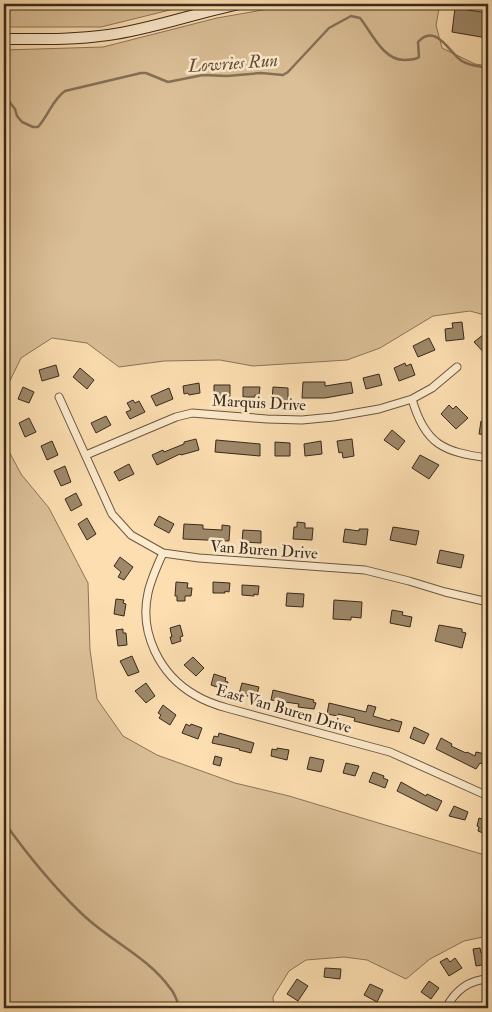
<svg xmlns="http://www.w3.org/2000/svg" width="492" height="1012" font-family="'IM FELL Double Pica',serif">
<rect width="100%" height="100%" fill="#fcdeb0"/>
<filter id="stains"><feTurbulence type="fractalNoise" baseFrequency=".004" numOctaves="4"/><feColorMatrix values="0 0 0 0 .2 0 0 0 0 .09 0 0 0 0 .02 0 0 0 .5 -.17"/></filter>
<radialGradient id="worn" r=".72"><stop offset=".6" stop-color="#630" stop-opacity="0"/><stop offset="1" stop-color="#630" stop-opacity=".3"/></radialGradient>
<path fill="#dbbf97" stroke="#8a745a" d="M 4,4 L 194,4 L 101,27 L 4,27 Z
M 297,4 L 440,4 L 436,25 L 442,48 L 475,64 L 488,66 L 488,316 L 470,311 L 433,316 L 380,348 L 347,360 L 253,366 L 220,360 L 164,361 L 119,367 L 87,343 L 52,338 L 21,358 L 4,393 L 4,50 L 103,47 L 217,18 Z
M 4,442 L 21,474 L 49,508 L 88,583 L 90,650 L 97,699 L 123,736 L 157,755 L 235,783 L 289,796 L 488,856 L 488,936 L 464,941 L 430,959 L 406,979 L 367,960 L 344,957 L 306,960 L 289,971 L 273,997 L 274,1008 L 4,1008 Z"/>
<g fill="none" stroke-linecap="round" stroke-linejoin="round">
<path stroke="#857157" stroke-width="2.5" d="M 4,99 L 7,99 L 15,109 L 17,116 L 22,122 L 33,127 L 38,127 C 49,115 52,100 65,91 L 141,73 L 146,73 L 168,82 L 203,75 L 227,76 L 261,73 L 283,75 L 288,72 L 329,28 L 351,16 L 360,18 C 372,33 383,60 404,60 C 410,60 415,60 419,57 L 418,42 C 436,22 450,54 462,61 C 469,66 479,66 488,68
M 4,822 C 27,854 52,885 80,912 C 108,940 147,956 170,988 C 175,993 177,1002 180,1008"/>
</g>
<path fill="#9e8869" stroke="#382a1c" d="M 455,8 L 488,13 L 488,36 L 487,38 L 452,32 Z
M 462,322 L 464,339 L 446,341 L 445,329 L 453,328 L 452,323 Z
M 484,334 L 488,338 L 488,357 L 474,342 Z
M 429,338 L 435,350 L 418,357 L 413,346 Z
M 405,363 L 406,366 L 411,364 L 415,375 L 399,381 L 394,368 Z
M 56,365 L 59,376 L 42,381 L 39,370 Z
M 80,368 L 94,380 L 87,389 L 73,377 Z
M 379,374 L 382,385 L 366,389 L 363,378 Z
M 303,382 L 325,382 L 325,386 L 351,382 L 353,393 L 325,398 L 302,398 Z
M 199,383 L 200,393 L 189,395 L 188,393 L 184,394 L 183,386 Z
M 214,385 L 230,385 L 230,396 L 217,396 L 217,393 L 214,392 Z
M 23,387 L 34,392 L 29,403 L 18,399 Z
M 243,387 L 260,387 L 259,395 L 255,395 L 255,397 L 243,397 Z
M 273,387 L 288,388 L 288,401 L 272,400 Z
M 169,388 L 173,399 L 156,406 L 151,396 Z
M 133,400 L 135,403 L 139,401 L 145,412 L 130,419 L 126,412 L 131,410 L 127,403 Z
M 449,405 L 453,409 L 456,406 L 468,418 L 456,429 L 441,414 Z
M 106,416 L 111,425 L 96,433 L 91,423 Z
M 29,418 L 36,432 L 25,437 L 19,423 Z
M 481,421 L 488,422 L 488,435 L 479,434 Z
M 392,430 L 405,441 L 398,450 L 384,440 Z
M 196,439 L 199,450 L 181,455 L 180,454 L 157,465 L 152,455 L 163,450 L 164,452 L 184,444 L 184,442 Z
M 352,439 L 354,456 L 343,458 L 342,452 L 339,453 L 337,441 Z
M 216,440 L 260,444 L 260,456 L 215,452 Z
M 52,441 L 58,455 L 47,460 L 41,446 Z
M 321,441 L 322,454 L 305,456 L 304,444 Z
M 275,442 L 290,443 L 290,456 L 275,456 Z
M 420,455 L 439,465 L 429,479 L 412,468 Z
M 129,464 L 134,474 L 119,481 L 114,472 Z
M 65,466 L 71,482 L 61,486 L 54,471 Z
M 76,493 L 82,505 L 71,511 L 65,499 Z
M 159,516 L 174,524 L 169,533 L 154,525 Z
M 87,518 L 96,534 L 87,540 L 78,524 Z
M 297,522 L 305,523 L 305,528 L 313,528 L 312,540 L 293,539 L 294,527 L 297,527 Z
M 184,524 L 203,525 L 203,529 L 222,530 L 222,525 L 230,526 L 229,541 L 183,539 Z
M 393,527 L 419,531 L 416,545 L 390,540 Z
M 345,529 L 359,531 L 359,529 L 368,529 L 366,545 L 343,542 Z
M 243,530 L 261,531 L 261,543 L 242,542 Z
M 440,550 L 464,555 L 461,568 L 437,563 Z
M 120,557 L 133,567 L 124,580 L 118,577 L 121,572 L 114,566 Z
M 176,582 L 188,583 L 187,588 L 192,588 L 191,596 L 185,596 L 185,601 L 177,601 L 177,596 L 175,596 Z
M 213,582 L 230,583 L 229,592 L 225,591 L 225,593 L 213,593 Z
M 242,585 L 259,586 L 258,595 L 254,594 L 254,596 L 242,595 Z
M 287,593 L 304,594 L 303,607 L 286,606 Z
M 116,599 L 124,600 L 123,603 L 126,604 L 124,616 L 114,614 Z
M 334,600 L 362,602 L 361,618 L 351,617 L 351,620 L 333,619 Z
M 392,610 L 403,612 L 402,615 L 412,617 L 410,627 L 390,623 Z
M 180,625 L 183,636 L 180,637 L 181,641 L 172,644 L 170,637 L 172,637 L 170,628 Z
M 439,625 L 462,629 L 462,632 L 466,633 L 462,648 L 435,641 Z
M 123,629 L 123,633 L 126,633 L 127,645 L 118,646 L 116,630 Z
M 132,656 L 139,672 L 128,676 L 120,661 Z
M 193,657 L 204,668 L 196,676 L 184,665 Z
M 214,674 L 226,678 L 225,681 L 228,682 L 226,690 L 211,685 Z
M 146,683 L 155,696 L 146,703 L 135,691 Z
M 242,683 L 259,687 L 256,698 L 239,694 Z
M 273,690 L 314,700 L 313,702 L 316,703 L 314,709 L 298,707 L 299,704 L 271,700 Z
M 329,703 L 366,712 L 368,705 L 376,707 L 373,716 L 390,721 L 391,719 L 402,722 L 399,732 L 354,721 L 355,718 L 338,714 L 338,716 L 327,714 Z
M 163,705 L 176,715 L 170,725 L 159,718 L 161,715 L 158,713 Z
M 186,724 L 190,726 L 191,724 L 202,728 L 198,739 L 182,733 Z
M 414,727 L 429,734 L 424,744 L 410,738 Z
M 219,733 L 254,743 L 251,753 L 239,750 L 240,749 L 212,743 L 214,736 L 218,737 Z
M 441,738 L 452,744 L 451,746 L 466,753 L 467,752 L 475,756 L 476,752 L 485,754 L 482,764 L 480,763 L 476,769 L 436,749 Z
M 277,748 L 289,750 L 287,760 L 271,756 L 272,749 L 277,750 Z
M 215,756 L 222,758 L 220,766 L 213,764 Z
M 310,757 L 324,760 L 321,772 L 307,769 Z
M 346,763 L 359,766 L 355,776 L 343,773 Z
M 373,772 L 384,776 L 383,778 L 388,780 L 385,788 L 369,782 Z
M 401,782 L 426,796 L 427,794 L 442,801 L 437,811 L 397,791 Z
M 454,806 L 468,812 L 465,820 L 449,816 Z
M 479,818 L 488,821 L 488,835 L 478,831 L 479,827 L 477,826 Z
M 480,948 L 481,953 L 487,952 L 488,964 L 476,966 L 473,949 Z
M 447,958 L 450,962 L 455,958 L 462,968 L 449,976 L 440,962 Z
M 325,968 L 341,969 L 340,979 L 324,977 Z
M 297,979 L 308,986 L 298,1001 L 287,994 Z
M 429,981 L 439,988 L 431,999 L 421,992 Z
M 370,984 L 383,990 L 377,1002 L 364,995 Z"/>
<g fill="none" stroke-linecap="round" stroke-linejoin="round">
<defs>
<path id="street" d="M 59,397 L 112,514 L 131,535 L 163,553 L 199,558 L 365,570 L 409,581 L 445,592 L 488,602
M 412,399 C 425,445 444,452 488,458
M 86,455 L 176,417 L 192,413 L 267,419 L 302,420 L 333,417 L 379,409 L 412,399 L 432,388 L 457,367
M 163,553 C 157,566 151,579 148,593 C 139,633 160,675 195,695 C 205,701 216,705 227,708 L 390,752 L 488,796
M 329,1008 L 330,1008
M 446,1008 C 455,991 468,980 488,979"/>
<path id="secondary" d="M 4,39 C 39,39 73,40 108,35 C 152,29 195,13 239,4"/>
</defs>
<use href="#street" stroke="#695741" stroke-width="9"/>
<use href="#secondary" stroke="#382a1c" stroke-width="12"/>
<use href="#street" stroke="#fdeacc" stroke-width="7"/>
<use href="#secondary" stroke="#fdeacc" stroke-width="10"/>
</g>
<g text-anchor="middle" stroke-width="5" stroke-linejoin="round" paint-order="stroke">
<g font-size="16" fill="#382a1c" stroke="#fdeacc">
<text transform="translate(259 402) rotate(3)" y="6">Marquis Drive</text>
<text transform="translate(264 549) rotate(4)" y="6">Van Buren Drive</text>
<text transform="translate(284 708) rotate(16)" y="6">East Van Buren Drive</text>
</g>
<g font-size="18" font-style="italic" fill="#5f4e39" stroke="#fdeacc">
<text transform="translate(233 63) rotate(-4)" y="6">Lowries Run</text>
</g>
</g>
<rect width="492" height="1012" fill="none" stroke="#fcdeb0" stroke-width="20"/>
<rect x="5" y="5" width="482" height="1002" fill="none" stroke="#382a1c" stroke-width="2.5"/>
<rect x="10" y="10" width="472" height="992" fill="none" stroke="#382a1c"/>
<rect width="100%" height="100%" filter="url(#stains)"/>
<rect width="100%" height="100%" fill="url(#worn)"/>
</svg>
